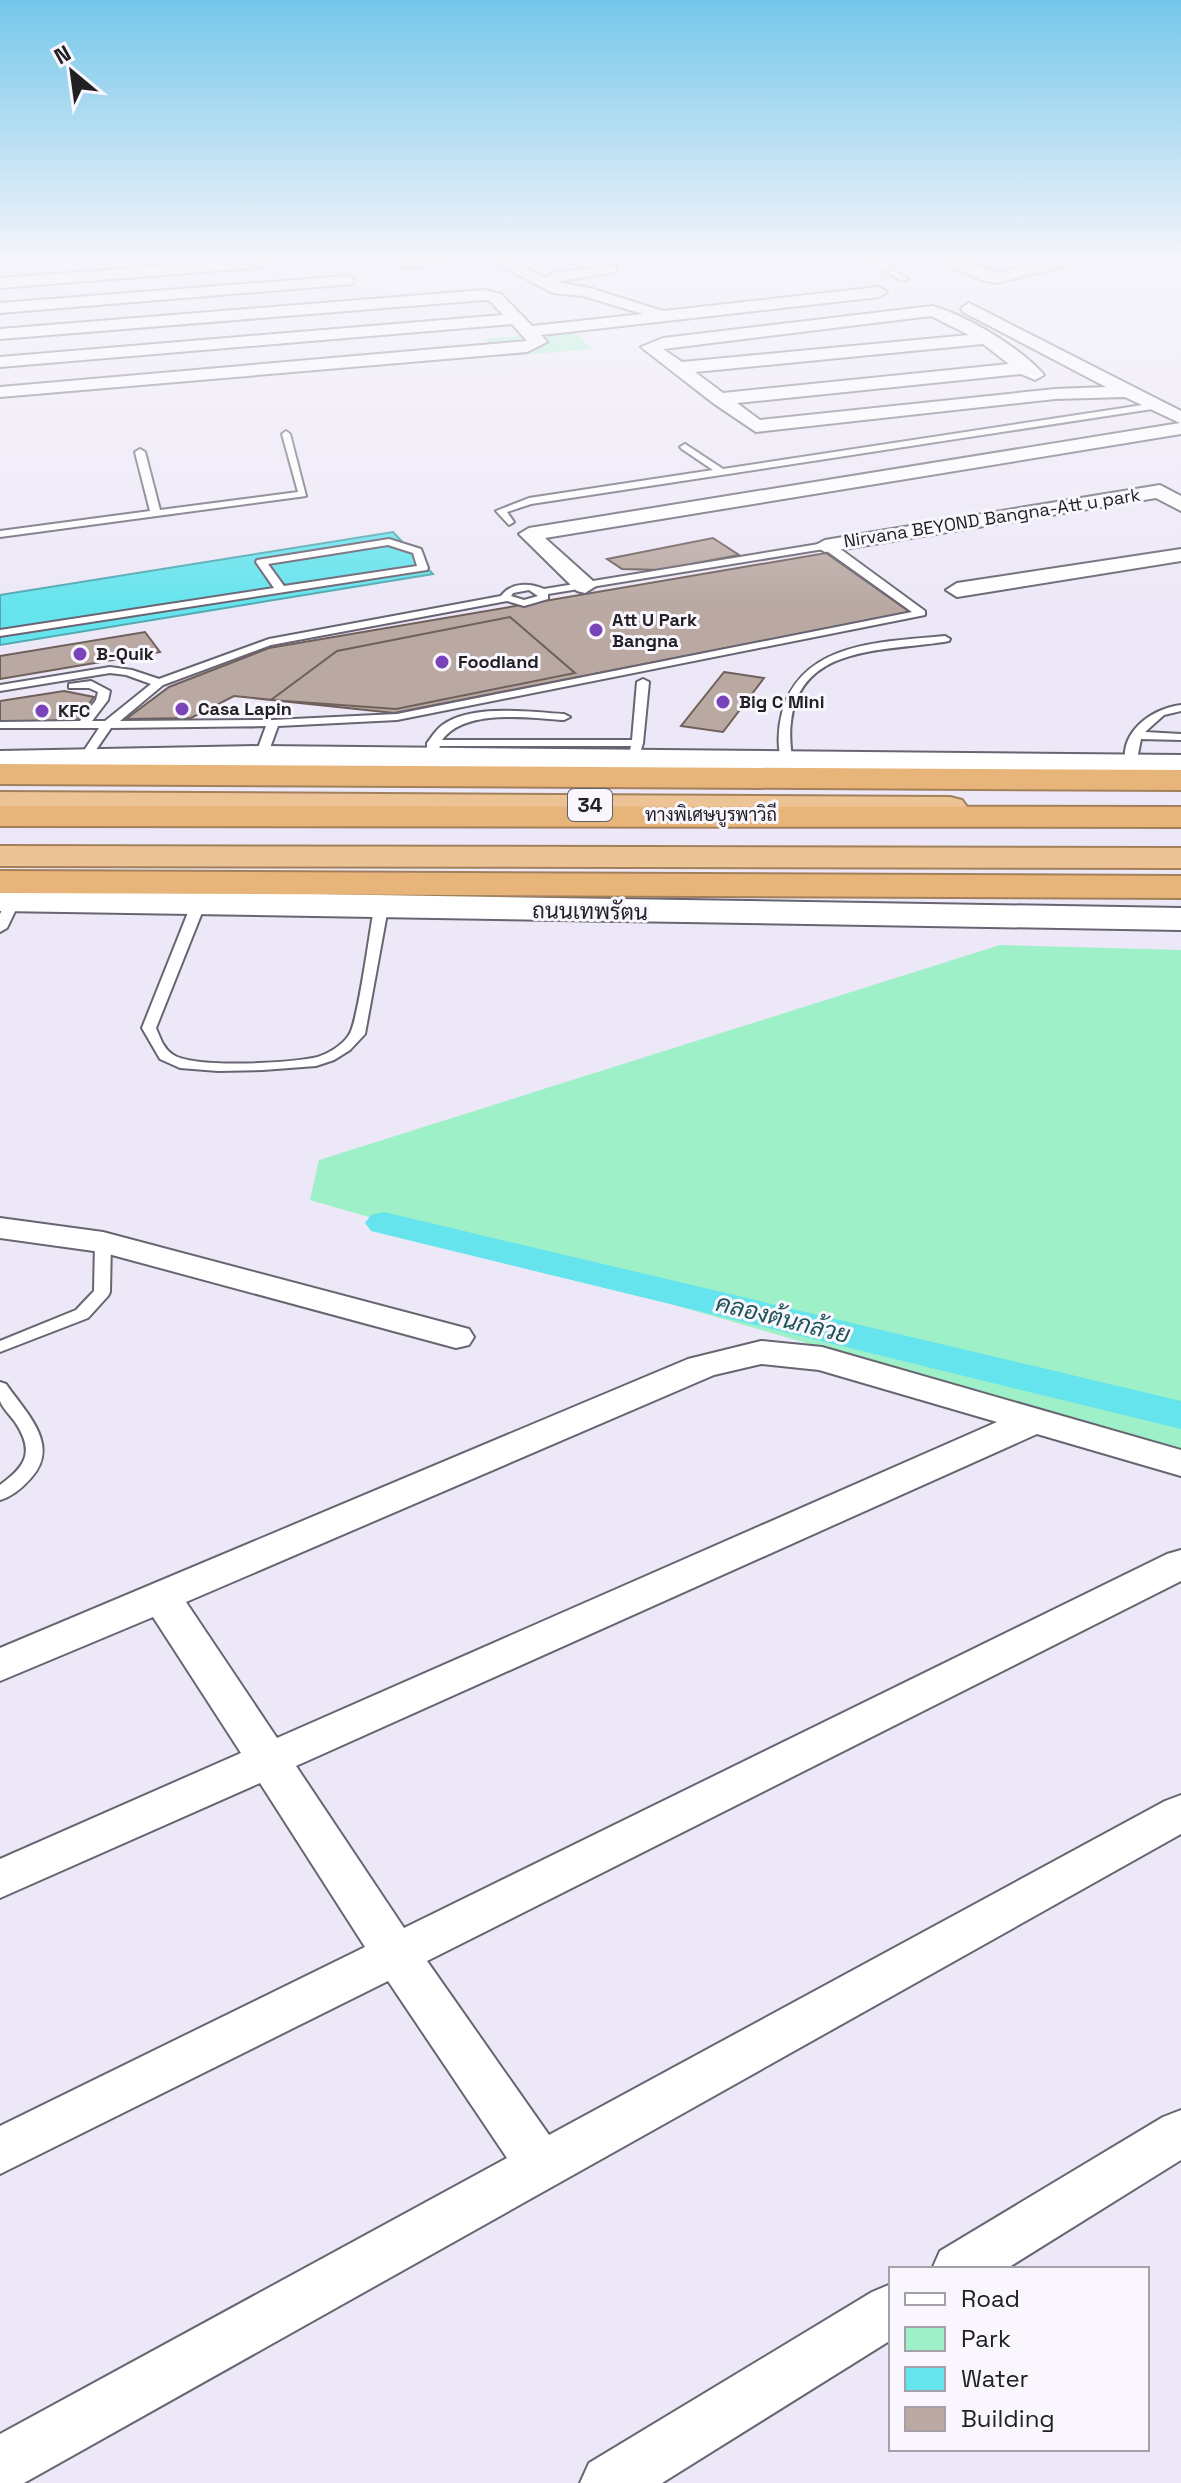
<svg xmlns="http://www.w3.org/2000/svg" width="1181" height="2483" font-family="'Space Grotesk',Sarabun,sans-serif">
<rect width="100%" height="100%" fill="#ede8f7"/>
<path fill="#9df0c7" d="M 575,331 L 591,349 L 500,357 L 484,339 Z
M 1000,945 L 1181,950 L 1181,1451 L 310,1200 L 319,1160 Z"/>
<path fill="#66e4ed" stroke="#52a9b1" stroke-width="2" d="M 393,532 L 433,574 L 0,645 L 0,595 Z"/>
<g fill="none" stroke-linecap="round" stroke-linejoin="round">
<path fill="#66e4ed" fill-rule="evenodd" d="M 384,1212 L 1181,1401 L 1181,1429 L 371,1231 L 365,1223 L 371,1215 Z"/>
</g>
<path fill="#baa9a3" stroke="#70605b" stroke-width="2" d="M 713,538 L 739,555 L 660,570 L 622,569 L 607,559 Z
M 826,553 L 910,612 L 394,713 L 234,696 L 191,718 L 126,719 L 169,687 L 269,648 Z
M 510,617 L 575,673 L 396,709 L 271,700 L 337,651 Z
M 145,632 L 160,652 L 0,679 L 0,656 Z
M 724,672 L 764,678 L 723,732 L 681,726 Z
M 64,691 L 94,697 L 76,722 L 0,721 L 0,701 Z"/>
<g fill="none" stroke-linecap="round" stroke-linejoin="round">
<defs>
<path id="service" d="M 866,258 L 876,258 L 908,279 L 901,281 Z
M 1156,403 L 1160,406 L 1159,408 L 531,504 L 507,512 L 514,522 L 509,525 L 496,511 L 529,498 L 713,470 L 682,449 L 680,447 L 685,444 L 723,469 Z
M 286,431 L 290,434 L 306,496 L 0,537 L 0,531 L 150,511 L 135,452 L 140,449 L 145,452 L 160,510 L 298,492 L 282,434 Z
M 389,539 L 421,549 L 428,568 L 427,570 L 0,636 L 0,630 L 274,588 L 256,562 L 257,560 ZM 388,545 L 413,553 L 417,566 L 284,586 L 268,564 Z
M 825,543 L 839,548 L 925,611 L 925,615 L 397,720 L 278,726 L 267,756 L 261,760 L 255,756 L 266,726 L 111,728 L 89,760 L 85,762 L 79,758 L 99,728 L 0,728 L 0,722 L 80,721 L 96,700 L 98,692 L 89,688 L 69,688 L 69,684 L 91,681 L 110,691 L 108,700 L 92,721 L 105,721 L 151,684 L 126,675 L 110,673 L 0,691 L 0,685 L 110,667 L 132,670 L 159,679 L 269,639 L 501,596 C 511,582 530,583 544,589 ZM 824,549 L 912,612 L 397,714 L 273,720 L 120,721 L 163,685 L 271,645 L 507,601 L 524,606 L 548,599 L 548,594 ZM 529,590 L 538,596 L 524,600 L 511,596 L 513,593 Z
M 945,636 L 950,639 L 949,641 C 890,652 800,642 791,722 C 789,734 791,748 792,760 L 790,762 L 782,762 C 777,748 778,728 782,713 C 801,641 883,642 945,636 Z
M 643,679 L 649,682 L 643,743 L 638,761 L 630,761 L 628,759 L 631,746 L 440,746 L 437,754 L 427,752 L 427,743 C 432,737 436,729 444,724 C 473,704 530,712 564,714 L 570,717 L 564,720 C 529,718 465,708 442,740 L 632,740 L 637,682 Z
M 1181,705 L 1181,711 L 1164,715 L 1145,732 L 1181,734 L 1181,740 L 1141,739 L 1136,764 L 1130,768 L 1126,767 C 1118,732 1151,709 1181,705 Z
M 13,897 L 20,901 L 7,928 L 0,932 L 0,914 L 8,898 Z
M 198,901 L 205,905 L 156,1028 C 160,1037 163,1048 172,1054 C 192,1069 287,1063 313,1058 C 325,1056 342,1046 349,1035 C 358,1023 370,929 374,908 L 381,904 L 388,908 L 365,1034 L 350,1050 L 334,1060 L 316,1066 L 263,1070 L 218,1071 L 180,1068 L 160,1059 L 142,1028 L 191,905 Z
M 103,1237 L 111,1242 L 110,1292 L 108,1296 L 88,1318 L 0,1352 L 0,1341 L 76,1310 L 94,1291 L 95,1242 Z
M 0,1382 L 6,1384 C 26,1413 61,1445 31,1478 C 23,1487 12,1497 0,1500 L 0,1485 C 26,1466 35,1452 15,1422 C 11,1416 3,1409 0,1401 C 0,1396 0,1388 0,1382 Z"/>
<path id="minor" d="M 410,258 L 449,258 C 438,266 406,272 395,264 Z
M 486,258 L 507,258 L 546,278 L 554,272 L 616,266 L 616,272 L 555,282 L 590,288 L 663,311 L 879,287 L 887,292 L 879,297 L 541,335 L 547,342 L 527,352 L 0,397 L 0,387 L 527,341 L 512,324 L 0,367 L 0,357 L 503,315 L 490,301 L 484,300 L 0,339 L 0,329 L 484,290 L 501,294 L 532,326 L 643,314 L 583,296 L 553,293 Z
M 934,258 L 956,258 L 997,273 L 1057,258 L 1085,258 L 1083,261 L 997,283 L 981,280 Z
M 257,259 L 265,264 L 263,267 L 0,288 L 0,278 Z
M 347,276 L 353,278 L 353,284 L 0,313 L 0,303 Z
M 969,303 L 1181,411 L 1181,434 L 545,538 L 593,581 L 596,586 L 585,593 L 577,591 L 519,534 L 529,528 L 1180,423 L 1125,397 L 1055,399 L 756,432 L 713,403 L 641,347 L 663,338 L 932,306 C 966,315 1021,348 1044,375 L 1035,380 L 1021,374 L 737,403 L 760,420 L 1055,389 L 1106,387 L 963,312 L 961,308 ZM 931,316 L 969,335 L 682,362 L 663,349 ZM 983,344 L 1009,364 L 723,393 L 695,372 Z
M 1160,485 L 1181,496 L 1181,511 L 1156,498 L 825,552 L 814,546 L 825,540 Z
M 1181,549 L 1181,561 L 957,597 L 946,590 L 957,583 Z
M 0,1218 L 103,1232 L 469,1329 L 474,1337 L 469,1345 L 456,1348 L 101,1252 L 0,1238 Z
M 761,1341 L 822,1347 L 1181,1450 L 1181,1476 L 1037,1434 L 296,1766 L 404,1928 L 1167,1554 L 1181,1550 L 1181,1581 L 427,1961 L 549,2135 L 1165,1801 L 1181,1795 L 1181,1834 L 24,2483 L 0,2483 L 0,2434 L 507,2158 L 388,1981 L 0,2174 L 0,2126 L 365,1947 L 260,1783 L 0,1898 L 0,1859 L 241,1753 L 153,1617 L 0,1681 L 0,1648 L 688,1359 ZM 761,1364 L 819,1370 L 997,1422 L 277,1738 L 186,1602 L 714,1375 Z
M 1181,2110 L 1181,2160 L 1006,2269 L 932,2269 L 940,2251 L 1163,2117 Z
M 891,2284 L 891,2340 L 662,2483 L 580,2483 L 589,2463 L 872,2292 Z"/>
<path id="secondary" d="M 261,746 L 1181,755 L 1181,775 L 261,766 L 0,771 L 0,751 Z
M 0,889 L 1181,908 L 1181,930 L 0,911 Z"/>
<path id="trunk" d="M 0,792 L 950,797 L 962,800 L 967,807 L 962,814 L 950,817 L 0,812 Z
M 0,846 L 1181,848 L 1181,868 L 0,866 Z"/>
<path id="motorway" d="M 0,764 L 1181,770 L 1181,790 L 0,784 Z
M 0,806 L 1181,807 L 1181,827 L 0,826 Z
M 0,871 L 1181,876 L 1181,898 L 0,893 Z"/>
</defs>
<use href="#service" stroke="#696471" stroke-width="4"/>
<use href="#minor" stroke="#696471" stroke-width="4"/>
<use href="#secondary" stroke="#696471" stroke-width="4"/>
<use href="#trunk" stroke="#a2805c" stroke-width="4"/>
<use href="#motorway" stroke="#a2805c" stroke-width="4"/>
<use href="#service" fill="#fff" fill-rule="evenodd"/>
<use href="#minor" fill="#fff" fill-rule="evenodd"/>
<use href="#secondary" fill="#fff" fill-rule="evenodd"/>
<use href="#trunk" fill="#ecc394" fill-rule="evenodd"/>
<use href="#motorway" fill="#e7b47a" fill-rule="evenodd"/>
</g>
<linearGradient id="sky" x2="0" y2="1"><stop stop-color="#74c7ea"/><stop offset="0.43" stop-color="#f7f5fb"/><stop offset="1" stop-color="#f7f5fb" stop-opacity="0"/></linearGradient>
<rect width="1181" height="606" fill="url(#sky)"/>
<g fill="#7a43ba" stroke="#f9f7fd" stroke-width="3">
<circle cx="596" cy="630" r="8"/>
<circle cx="80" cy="654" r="8"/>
<circle cx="442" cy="662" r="8"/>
<circle cx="723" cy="702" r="8"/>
<circle cx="182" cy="709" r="8"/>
<circle cx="42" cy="711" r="8"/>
</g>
<g text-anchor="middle" stroke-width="6" stroke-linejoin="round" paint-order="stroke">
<g font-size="18" fill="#222025" stroke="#f9f7fd">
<text transform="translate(992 518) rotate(-9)" y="6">Nirvana BEYOND Bangna-Att u park</text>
<text x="711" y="821">ทางพิเศษบูรพาวิถี</text>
</g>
<g font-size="18" font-weight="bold" fill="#222025" stroke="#f9f7fd" text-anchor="start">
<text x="612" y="626">Att U Park<tspan x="612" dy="21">Bangna</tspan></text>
<text x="96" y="660">B-Quik</text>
<text x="458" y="668">Foodland</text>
<text x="739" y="708">Big C Mini</text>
<text x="198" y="715">Casa Lapin</text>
<text x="58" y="717">KFC</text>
</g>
<rect fill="#f9f7fd" stroke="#626066" stroke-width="2" x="568" y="789" width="44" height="32" rx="6"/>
<g font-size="20" font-weight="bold" fill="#222025">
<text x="590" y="812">34</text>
</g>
<g font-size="22" fill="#222025" stroke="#f9f7fd">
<text transform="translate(590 911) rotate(1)" y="8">ถนนเทพรัตน</text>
</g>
<g font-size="24" font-style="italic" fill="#1d5357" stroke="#f9f7fd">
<text transform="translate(783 1319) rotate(14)" y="8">คลองต้นกล้วย</text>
</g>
</g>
<rect x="889" y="2267" width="260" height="184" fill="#f9f7fd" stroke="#a3a1a7" stroke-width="2"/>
<rect x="905" y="2293" width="40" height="12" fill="#ffffff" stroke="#a3a1a7" stroke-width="2"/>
<text x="961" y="2307" font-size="24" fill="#222025">Road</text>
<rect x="905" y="2327" width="40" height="24" fill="#9df0c7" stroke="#a3a1a7" stroke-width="2"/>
<text x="961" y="2347" font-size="24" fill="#222025">Park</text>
<rect x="905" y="2367" width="40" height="24" fill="#66e4ed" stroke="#a3a1a7" stroke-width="2"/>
<text x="961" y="2387" font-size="24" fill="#222025">Water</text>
<rect x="905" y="2407" width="40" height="24" fill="#baa9a3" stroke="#a3a1a7" stroke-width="2"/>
<text x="961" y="2427" font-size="24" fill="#222025">Building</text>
<g transform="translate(72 72) rotate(331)" stroke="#f9f7fd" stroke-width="6" paint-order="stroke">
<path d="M0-6L14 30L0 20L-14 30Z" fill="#222025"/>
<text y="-12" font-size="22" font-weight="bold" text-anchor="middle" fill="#222025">N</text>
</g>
</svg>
